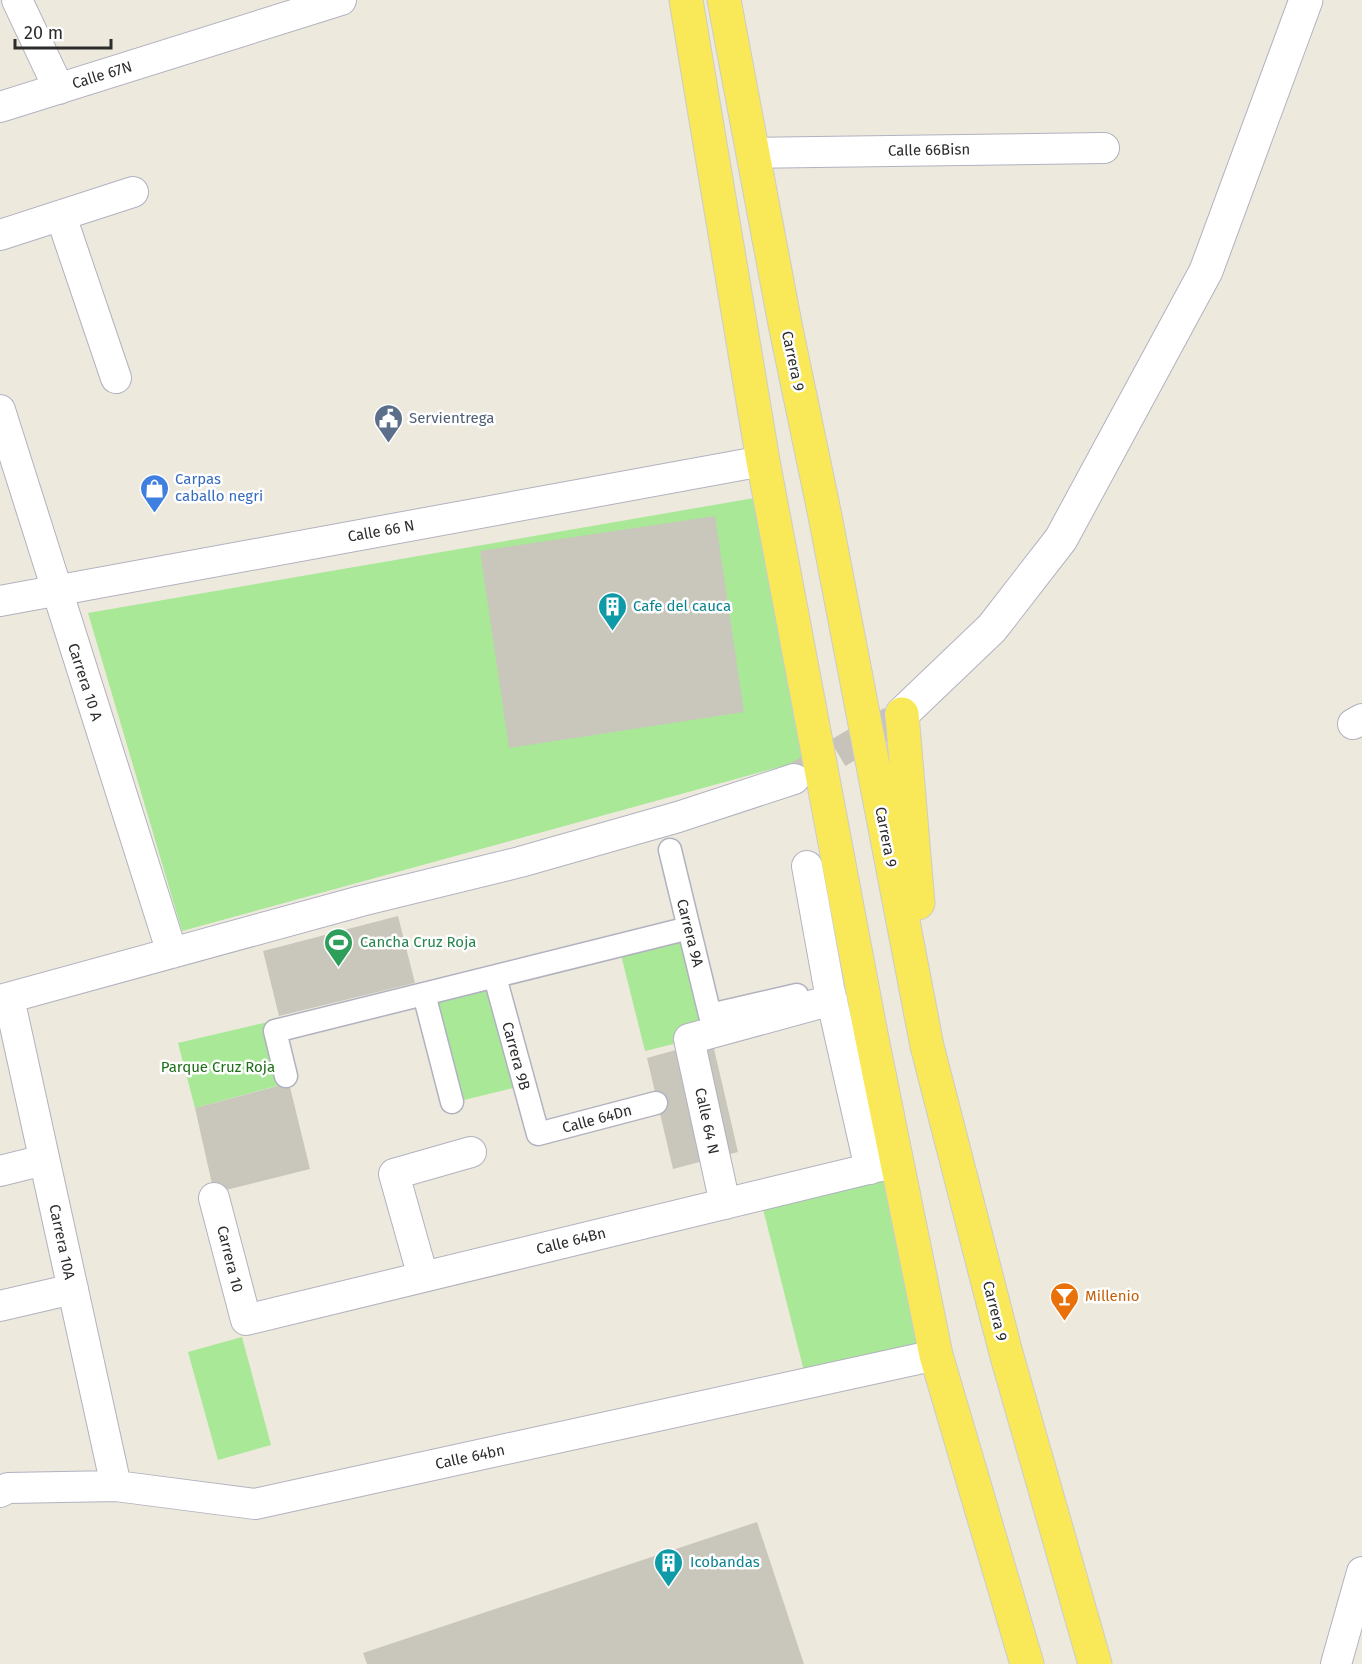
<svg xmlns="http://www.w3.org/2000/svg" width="1362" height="1664" font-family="'Fira Sans',sans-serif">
<rect width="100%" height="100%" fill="#eee9dd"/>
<path fill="#a8e897" d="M 760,497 L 805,760 L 182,931 L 88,613 Z
M 685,935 L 710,1035 L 645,1051 L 620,951 Z
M 493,981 L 521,1086 L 456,1102 L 428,996 Z
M 268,1022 L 284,1084 L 195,1108 L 178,1043 Z
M 890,1171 L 923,1347 L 806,1379 L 762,1205 Z
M 242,1337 L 271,1445 L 218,1460 L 188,1352 Z"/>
<path fill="#c9c7bc" d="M 715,516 L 744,712 L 509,748 L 480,551 Z
M 398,916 L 415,983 L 279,1016 L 263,951 Z
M 712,1040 L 738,1152 L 673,1169 L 647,1058 Z
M 289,1083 L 310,1169 L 214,1193 L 195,1108 Z
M 757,1522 L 804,1664 L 367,1664 L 363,1653 Z"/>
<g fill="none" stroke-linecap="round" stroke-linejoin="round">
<path stroke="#c7c3ba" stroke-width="30" stroke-dasharray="30 15" stroke-linecap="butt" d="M 799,776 L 892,721"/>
<defs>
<path id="pedestrian" d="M 670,850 L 710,1015 L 797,995
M 495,977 L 538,1134 L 656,1103
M 424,994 L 452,1102
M 286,1076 L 275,1031 L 689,928"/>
<path id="minor" d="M 17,0 L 59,89
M 0,107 L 341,0
M 753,153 L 1104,148
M 61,216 L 116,378
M 0,235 L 133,192
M 0,410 L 172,953
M 0,601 L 763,461
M 1353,724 L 1362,719
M 807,866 L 829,988 L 870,1169
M 9,998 L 116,1486
M 0,1000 L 361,901 L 520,862 L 678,817 L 794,779
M 0,1171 L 44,1160
M 214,1198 L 246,1320 L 897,1162
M 725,1204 L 689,1039 L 832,1000
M 423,1277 L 394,1174 L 471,1152
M 0,1306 L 73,1289
M 0,1492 L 8,1488 L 116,1486 L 255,1504 L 936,1355
M 1336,1664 L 1362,1572"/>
<path id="secondary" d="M 902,714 L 992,628 L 1061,539 L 1206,271 L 1306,0"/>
<path id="primary" d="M 686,0 L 763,461 L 871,1034 L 936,1355 L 1027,1664
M 724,0 L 785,324 L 824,511 L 927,1046 L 1006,1353 L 1095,1664
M 902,714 L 918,903"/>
</defs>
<use href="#pedestrian" stroke="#b1b2c0" stroke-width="25"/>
<use href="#minor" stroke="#b1b2c0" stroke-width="32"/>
<use href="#secondary" stroke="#b1b2c0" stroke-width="35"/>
<use href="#primary" stroke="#ccc" stroke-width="35"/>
<use href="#pedestrian" stroke="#fff" stroke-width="22"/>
<use href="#minor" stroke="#fff" stroke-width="30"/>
<use href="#secondary" stroke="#fff" stroke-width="33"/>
<use href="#primary" stroke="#f9e857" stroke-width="33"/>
</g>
<defs>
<symbol id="civic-pin" viewBox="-11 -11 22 30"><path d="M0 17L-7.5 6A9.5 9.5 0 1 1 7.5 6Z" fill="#5c6f8a" stroke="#fff"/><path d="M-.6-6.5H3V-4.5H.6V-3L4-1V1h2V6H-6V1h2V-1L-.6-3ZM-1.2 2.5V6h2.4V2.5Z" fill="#fff"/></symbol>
<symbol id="shop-pin" viewBox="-11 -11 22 30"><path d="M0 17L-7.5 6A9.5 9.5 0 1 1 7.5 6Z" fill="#3f7fe0" stroke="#fff"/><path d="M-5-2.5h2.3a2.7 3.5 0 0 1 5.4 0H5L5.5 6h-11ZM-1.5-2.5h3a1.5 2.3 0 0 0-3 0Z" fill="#fff"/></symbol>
<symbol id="building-pin" viewBox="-11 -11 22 30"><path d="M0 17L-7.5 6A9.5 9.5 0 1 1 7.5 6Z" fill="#0f9aa8" stroke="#fff"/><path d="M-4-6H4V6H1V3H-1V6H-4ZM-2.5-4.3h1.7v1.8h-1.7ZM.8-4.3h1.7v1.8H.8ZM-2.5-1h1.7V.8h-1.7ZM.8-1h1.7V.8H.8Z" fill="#fff"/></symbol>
<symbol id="stadium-pin" viewBox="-11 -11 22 30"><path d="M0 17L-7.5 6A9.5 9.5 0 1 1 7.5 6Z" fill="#2e9e5b" stroke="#fff"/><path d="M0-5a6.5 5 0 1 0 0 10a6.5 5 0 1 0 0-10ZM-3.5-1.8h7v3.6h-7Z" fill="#fff"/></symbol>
<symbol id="bar-pin" viewBox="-11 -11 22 30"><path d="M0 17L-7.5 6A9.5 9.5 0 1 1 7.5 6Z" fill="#e8710a" stroke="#fff"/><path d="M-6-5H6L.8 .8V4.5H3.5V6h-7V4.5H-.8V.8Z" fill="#fff"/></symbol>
</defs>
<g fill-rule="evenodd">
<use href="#civic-pin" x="372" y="402" width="33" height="45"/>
<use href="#shop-pin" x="138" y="472" width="33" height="45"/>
<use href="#building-pin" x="596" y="590" width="33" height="45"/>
<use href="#stadium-pin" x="322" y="926" width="33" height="45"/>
<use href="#bar-pin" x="1048" y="1280" width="33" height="45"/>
<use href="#building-pin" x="652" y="1546" width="33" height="45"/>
</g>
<g text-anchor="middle" stroke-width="5" stroke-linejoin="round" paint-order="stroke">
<g font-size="15" fill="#2c2c2c" stroke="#fff">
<text transform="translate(102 75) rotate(-17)" y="5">Calle 67N</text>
<text transform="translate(929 150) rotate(-1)" y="5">Calle 66Bisn</text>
<text transform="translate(793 361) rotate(78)" y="5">Carrera 9</text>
<text transform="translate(381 531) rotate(-10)" y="5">Calle 66 N</text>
<text transform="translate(85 682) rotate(72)" y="5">Carrera 10 A</text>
<text transform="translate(886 837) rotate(79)" y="5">Carrera 9</text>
<text transform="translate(690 933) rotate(76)" y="5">Carrera 9A</text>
<text transform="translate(516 1056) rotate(75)" y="5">Carrera 9B</text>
<text transform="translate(597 1119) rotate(-15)" y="5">Calle 64Dn</text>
<text transform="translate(707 1121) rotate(78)" y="5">Calle 64 N</text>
<text transform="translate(571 1241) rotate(-14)" y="5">Calle 64Bn</text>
<text transform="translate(62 1242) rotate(78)" y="5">Carrera 10A</text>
<text transform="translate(230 1259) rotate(76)" y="5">Carrera 10</text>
<text transform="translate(995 1311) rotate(76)" y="5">Carrera 9</text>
<text transform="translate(470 1457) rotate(-12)" y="5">Calle 64bn</text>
</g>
<g font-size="15" fill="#4e5e75" stroke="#fff" text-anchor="start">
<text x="409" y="423">Servientrega</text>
</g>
<g font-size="15" fill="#366cbe" stroke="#fff" text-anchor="start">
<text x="175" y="484">Carpas<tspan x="175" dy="17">caballo negri</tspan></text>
</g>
<g font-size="15" fill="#0d838f" stroke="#fff" text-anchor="start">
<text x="633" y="611">Cafe del cauca</text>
<text x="690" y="1567">Icobandas</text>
</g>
<g font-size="15" fill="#27864d" stroke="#fff" text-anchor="start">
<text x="360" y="947">Cancha Cruz Roja</text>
</g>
<g font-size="15" fill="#1d6e16" stroke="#fff">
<text x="218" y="1072">Parque Cruz Roja</text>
</g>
<g font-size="15" fill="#c56008" stroke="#fff" text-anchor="start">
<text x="1085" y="1301">Millenio</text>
</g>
</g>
<path d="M15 39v9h96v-9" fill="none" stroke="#2c2c2c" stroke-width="3"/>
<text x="24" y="39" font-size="18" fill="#2c2c2c" stroke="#ffffff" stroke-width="4.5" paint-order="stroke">20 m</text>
</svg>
